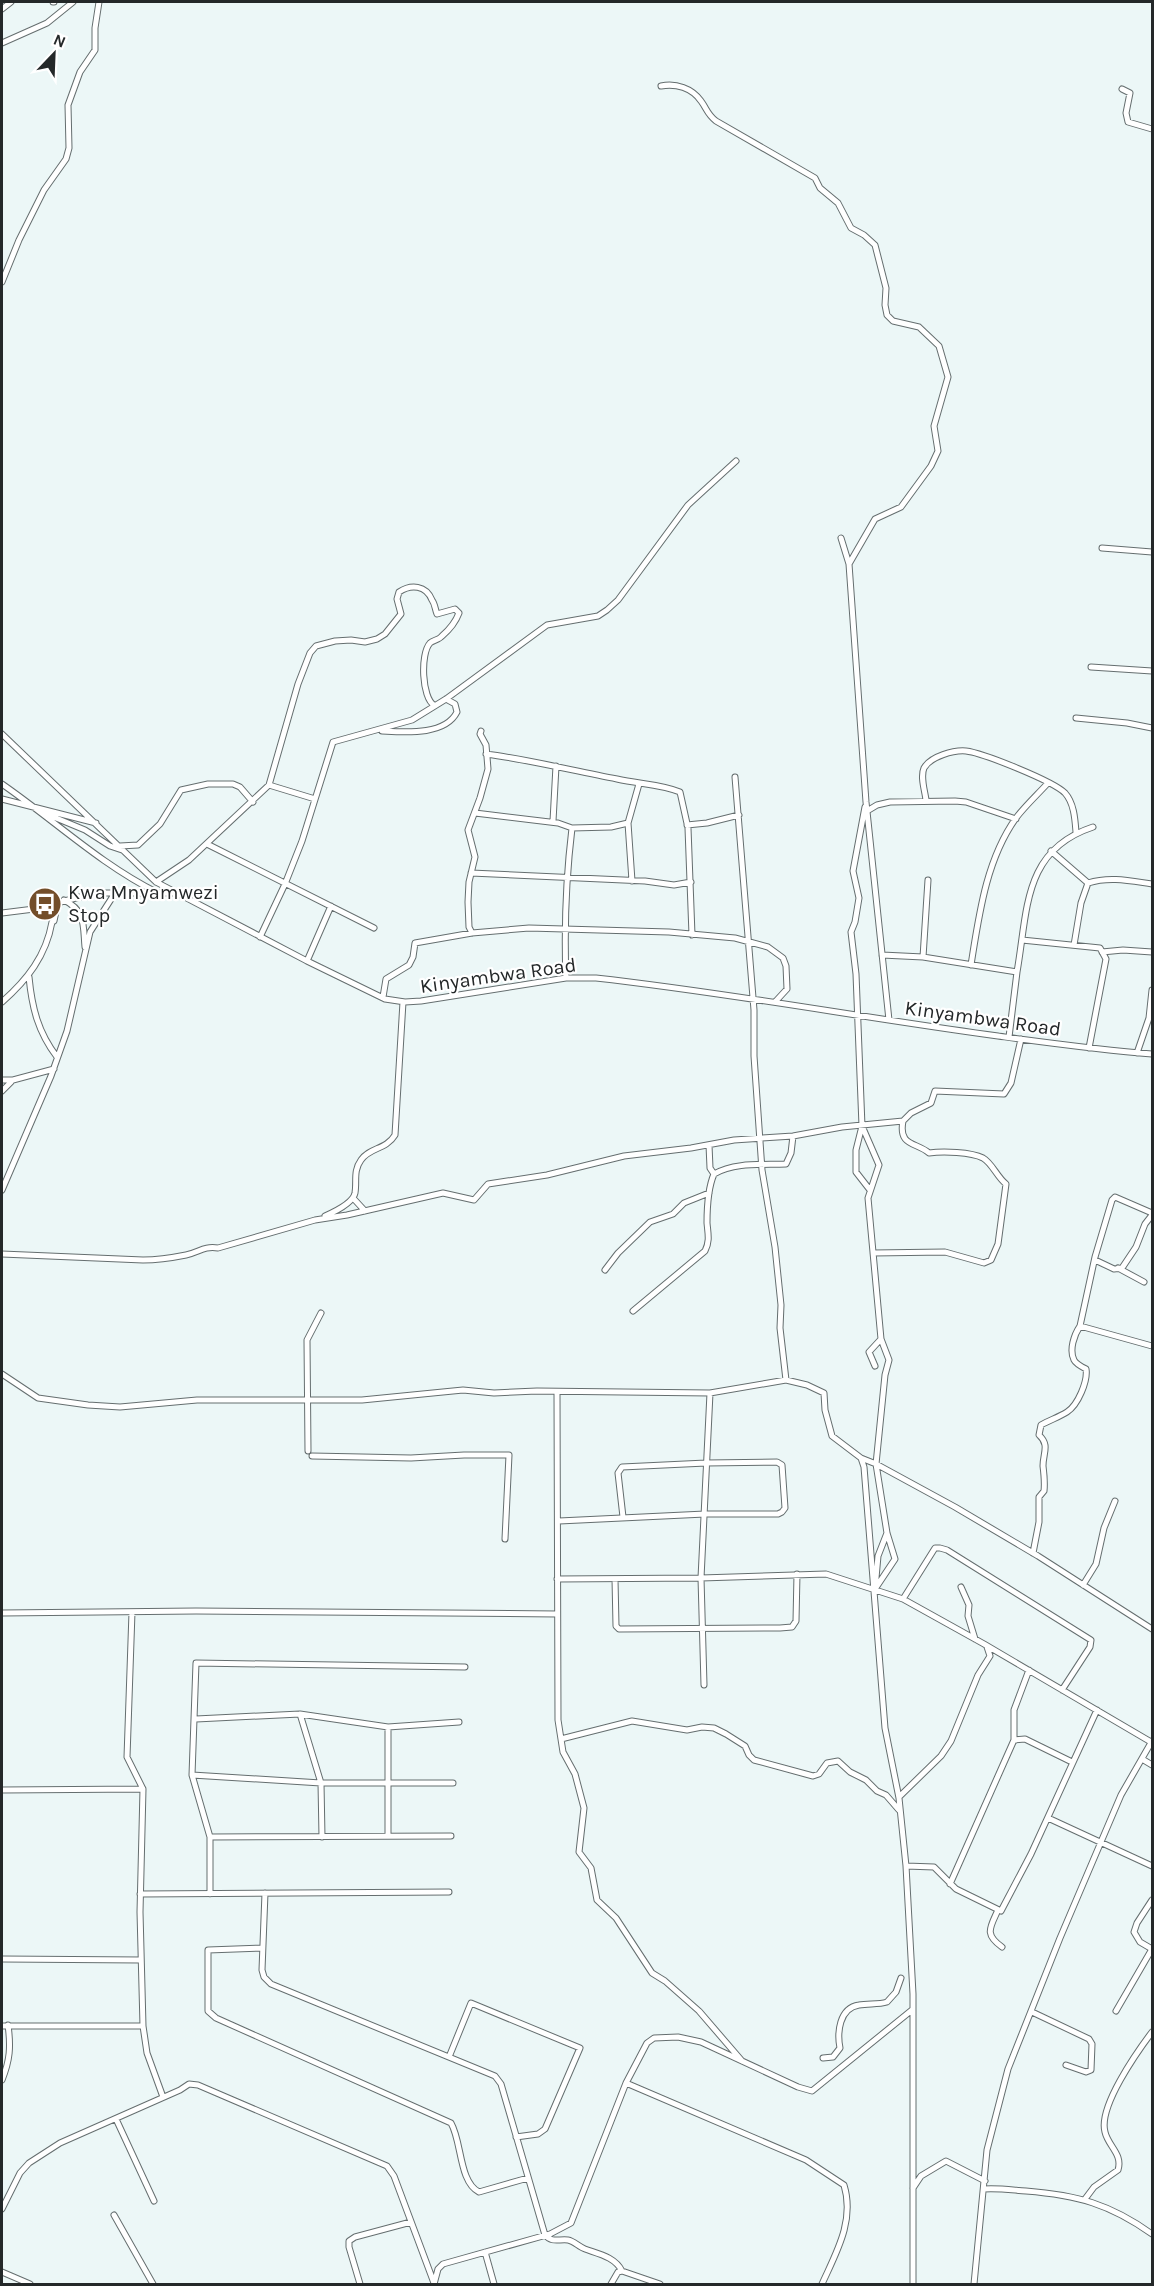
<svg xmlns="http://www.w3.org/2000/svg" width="1154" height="2286" font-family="Karla,sans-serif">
<rect width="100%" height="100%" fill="#ecf7f7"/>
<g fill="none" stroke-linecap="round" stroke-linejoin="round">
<defs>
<path id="minor" d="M 53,2 L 54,2
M 2,9 L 11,2
M 2,43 L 47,23 L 73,2
M 661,86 C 676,83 692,88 701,101 C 707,109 707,114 716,121 L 815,178 L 820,188 L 838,203 L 851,228 L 864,235 L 875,245 L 886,288 L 885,305 L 887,315 L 893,321 L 919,327 L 939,346 L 948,377 L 934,426 L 938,451 L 931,466 L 901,507 L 875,519 L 849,564 L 866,802 L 889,1020
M 1122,89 L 1130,93 L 1126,113 L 1128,122 L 1152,129
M 2,282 L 19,240 L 44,190 L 66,159 L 69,148 L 68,105 L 80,72 L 95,50 L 95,28 L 99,2
M 841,538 L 849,564
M 1102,548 L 1152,552
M 1091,667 L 1152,671
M 1076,718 L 1127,723 L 1152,728
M 382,731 C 404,732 445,736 457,712 L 455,704 L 446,699
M 2,734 L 156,882 L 307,961 L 385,999 L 405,1002 L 421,1001 L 566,978 L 596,978 C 731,993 864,1018 998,1036 C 1050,1043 1101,1050 1152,1054
M 486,754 C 531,760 574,771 617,779 C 639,784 661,784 680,792 L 688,828 L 692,935
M 735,777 L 754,1010 L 754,1056 L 762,1170 L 775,1247 L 781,1305 L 780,1328 L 786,1380
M 2,784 C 54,820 100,864 158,893
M 269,785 L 315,799
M 2,799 L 96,823
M 926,800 C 925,791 920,777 924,768 C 931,756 954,750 966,751 C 983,753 1053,781 1065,793 C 1074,803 1075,819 1076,832
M 865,807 L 853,871 L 859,898 L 855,922 L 851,932 L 856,974 L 862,1126 L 879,1165 L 868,1198 L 881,1339 L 889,1360 L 885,1375 L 876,1464 L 887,1533 L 895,1559 L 875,1589 L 878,1556 L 887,1533
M 867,811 L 877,805 L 890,802 L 955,801 L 966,802 L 1016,819
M 44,813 L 85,830 L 110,846 L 122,850
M 475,813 L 558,823 L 572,828 L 611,827 L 628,823
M 553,821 L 556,766
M 687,825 L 707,823 L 739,815
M 207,844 L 374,928
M 120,846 L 138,845 L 160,824 L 181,790 L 208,784 L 233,784 L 240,787 L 253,802
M 1051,851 L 1088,883
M 471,873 L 645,881 L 674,885 L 691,882
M 632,881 L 628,823 L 639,784
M 156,882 L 189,860 L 269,785 L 298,684 L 310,653 L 316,646 L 335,641 L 351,640 L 365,642 L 377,639 L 385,634 L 401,614 L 397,599 L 399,592 C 411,584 426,585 432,600 C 435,604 435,609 437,614 L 455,609 L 459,613 C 456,621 449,630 442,636 C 439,640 433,640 430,643 C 420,654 422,698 434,705
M 64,900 C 86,911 83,925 85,947
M 2,913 L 34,909 L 95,893 L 175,893
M 472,933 L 469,927 L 468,902 L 469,882 L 475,857 L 468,830 L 480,798 L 488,769 L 486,745 L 480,734 L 481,731
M 260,937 L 285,884 L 302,841 L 333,742 L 412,720 L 446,699 L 547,625 L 598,616 L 607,610 L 618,600 L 688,505 L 736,461
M 1022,940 L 1100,948 L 1106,959 L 1089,1048
M 1074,945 L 1081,903 L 1088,883 C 1110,876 1131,881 1152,884
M 1102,952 L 1123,950 L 1152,952
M 882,955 L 923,957 L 928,880
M 923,957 L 1017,972 C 1028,909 1023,850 1093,827
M 307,961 L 331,906
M 971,965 C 979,915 986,860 1016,818 C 1025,806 1037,795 1048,783
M 29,977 C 32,1008 38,1032 57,1057
M 566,978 C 564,927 566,878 572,828
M 383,997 L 386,979 L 409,965 L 413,957 L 415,943 L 472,933 L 529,928 L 669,932 L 735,938 L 768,947 L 783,958 L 786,966 L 787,989 L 775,1002
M 2,1002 C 27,980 46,956 52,922 L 54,921 L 58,902
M 1009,1037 L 1017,972
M 1137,1053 L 1149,1018 L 1152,990
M 2,1080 L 13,1080 L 54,1069
M 2,1091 L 11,1082
M 862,1126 L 856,1150 L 856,1172 L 870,1190
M 709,1145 L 710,1168 L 714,1174
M 2,1190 L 51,1076 L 67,1031 L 90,932 L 115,893
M 353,1198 L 365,1211
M 1152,1213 L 1115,1197 L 1112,1200 L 1095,1257 L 1080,1326 L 1152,1346
M 325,1216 C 334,1212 353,1203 355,1193 C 357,1181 353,1171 361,1160 C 370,1147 386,1150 395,1135 L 403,1002
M 873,1253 L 945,1252 L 984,1263 L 991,1260 L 998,1244 L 1006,1184 C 997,1177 992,1163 983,1158 C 971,1152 943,1151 929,1153 C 917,1142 898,1147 903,1121
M 2,1254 L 143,1260 C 158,1260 171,1258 186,1255 C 200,1252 203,1246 218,1248 L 315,1220 L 347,1215 L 443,1193 L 474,1200 L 488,1184 L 547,1175 L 624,1156 L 691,1148 L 734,1140 L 793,1136 L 842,1127 L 903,1121 L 911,1113 L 931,1103 L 935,1091 L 1004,1094 L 1011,1083 L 1021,1039
M 1095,1260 L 1114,1269 L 1122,1268 L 1136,1247 L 1145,1224 L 1152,1215
M 1118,1268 L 1144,1282
M 605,1270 L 618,1253 L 650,1222 L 673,1214 L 684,1203 L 709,1193
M 633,1311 L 705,1251 C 710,1241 708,1234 707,1223 C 707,1207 708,1188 714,1174 C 735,1162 762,1165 786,1164 L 791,1153 L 793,1136
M 875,1366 L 869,1352 L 881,1339
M 2,1374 L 38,1398 L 88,1405 L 120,1407 L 197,1400 L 362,1400 L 463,1390 L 494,1393 L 537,1391 L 710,1393 L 786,1380 L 807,1385 L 824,1393 L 825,1410 L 832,1436 L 861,1458 L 876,1464 L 955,1507 L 1038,1556 L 1152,1629
M 557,1392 L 558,1720 L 563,1752 L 575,1774 L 584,1808 L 579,1852 L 591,1868 L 597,1900 L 616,1918 L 652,1973 L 665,1981 L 699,2011 L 742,2061
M 308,1451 L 307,1340 L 321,1313
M 312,1456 L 411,1458 L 464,1455 L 509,1455 L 505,1539
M 861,1458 L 864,1467 L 885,1728 L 899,1798 L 906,1866 L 913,1994 L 913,2284
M 559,1521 L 705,1514 L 778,1514 L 782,1512 L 785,1508 L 782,1465 L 777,1462 L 706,1463 L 622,1467 L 618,1473 L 623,1517
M 1033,1553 L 1039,1522 L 1039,1497 L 1044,1491 C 1045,1482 1044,1474 1043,1466 C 1043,1453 1050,1445 1039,1435 L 1041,1425 C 1050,1420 1059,1417 1067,1412 C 1078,1405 1088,1381 1086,1369 C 1082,1367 1076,1364 1074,1360 C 1069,1350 1074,1335 1080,1326
M 557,1579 L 701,1578 L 826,1574 L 903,1599 L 984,1644 L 1151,1742
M 615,1579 L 616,1626 L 619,1629 L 780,1628 L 792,1627 L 796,1621 L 797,1574
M 1083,1585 L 1096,1564 L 1104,1528 L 1115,1501
M 961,1587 L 969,1605 L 968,1616 L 975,1639
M 903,1599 L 935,1548 L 940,1548 L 947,1550 L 1091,1640 L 1090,1647 L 1062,1690
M 132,1612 L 127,1757 L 143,1789 L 140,1912 L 143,2026 L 147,2053 L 163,2097
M 2,1613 L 196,1611 L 557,1614
M 704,1685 L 701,1578 L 710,1393
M 300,1714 L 321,1783 L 322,1837
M 196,1719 L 300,1714 L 388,1727 L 459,1722
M 388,1727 L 388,1836
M 561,1739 L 632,1721 L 687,1730 L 702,1727 L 714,1728 L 726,1734 L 745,1746 L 749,1755 L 754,1760 L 813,1776 L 819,1774 L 827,1763 L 838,1761 L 850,1772 L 866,1780 L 877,1791 L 886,1795 L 899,1810
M 1014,1740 L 1014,1710 L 1029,1670
M 1142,1759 L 1152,1765
M 192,1775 L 321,1783 L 453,1783
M 2,1790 L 143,1789
M 899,1797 L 941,1756 L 951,1741 L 978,1675 L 990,1656 L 987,1647
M 1048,1818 L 1152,1866
M 210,1837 L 451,1836
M 906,1866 L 934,1867 L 956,1889 L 1001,1911 L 1031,1854 L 1097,1710
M 950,1884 L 1014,1740 L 1025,1739 L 1072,1762
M 265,1893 L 262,1970 L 264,1977 L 271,1984 L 495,2076 L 501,2084 L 545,2235 C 552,2243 558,2239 568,2240 C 574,2241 579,2247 585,2249 C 599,2254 615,2257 622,2271
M 140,1894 L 449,1892
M 210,1894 L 210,1837 L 192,1775 L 196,1663 L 465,1667
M 1152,1900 L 1137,1923 L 1134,1932 L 1140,1942 L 1152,1949
M 998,1910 C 990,1928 984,1934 1002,1947
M 262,1948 L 208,1950 L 208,2011 L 216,2018 L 451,2123 C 462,2142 459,2182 479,2192 L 528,2178
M 2,1959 L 141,1960
M 1116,2011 L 1152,1949
M 1032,2012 L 1089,2039 L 1092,2044 L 1091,2070 L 1086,2072 L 1066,2065
M 2,2026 L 143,2026
M 449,2057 L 471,2003 L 580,2048 L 545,2129 L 538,2134 L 516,2137
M 823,2058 L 833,2057 L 840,2048 C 837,2033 839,2008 859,2005 C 868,2003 878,2005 887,2002 L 896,1992 L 901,1978
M 2,2080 C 10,2060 11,2047 8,2025
M 626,2083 L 806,2160 L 844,2185 C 855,2221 836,2253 822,2284
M 116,2119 L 154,2201
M 913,2188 L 921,2176 L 946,2161 L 985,2181
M 984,2189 C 998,2188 1012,2190 1026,2191 C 1077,2195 1110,2204 1152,2234
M 1085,2199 L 1094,2187 L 1118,2170 C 1123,2154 1108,2146 1105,2132 C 1098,2107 1137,2052 1152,2032
M 2,2209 L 20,2173 L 29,2163 L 60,2143 L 180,2090 L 189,2084 L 198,2085 L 387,2166 L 394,2176 L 434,2283
M 114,2215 L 153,2284
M 485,2252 L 494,2284
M 2,2272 L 30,2284
M 360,2284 L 349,2247 L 349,2241 L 355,2237 L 411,2222
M 434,2284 L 438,2269 L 443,2264 L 550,2234 L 571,2223 L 626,2083 L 647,2043 L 654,2038 L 678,2037 L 701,2042 L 798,2087 L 812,2091 L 912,2010
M 611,2284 L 618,2272 L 622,2271 L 660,2284
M 974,2284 L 987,2150 L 1008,2069 L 1060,1938 L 1121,1795 L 1152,1741"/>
</defs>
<use href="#minor" stroke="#656e6f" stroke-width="7"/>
<use href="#minor" stroke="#fff" stroke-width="5"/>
</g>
<defs>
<symbol id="bus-disc" viewBox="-11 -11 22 22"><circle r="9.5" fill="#734e2a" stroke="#fff"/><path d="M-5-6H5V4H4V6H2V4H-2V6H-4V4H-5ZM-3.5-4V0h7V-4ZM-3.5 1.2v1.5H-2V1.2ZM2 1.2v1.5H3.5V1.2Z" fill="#fff"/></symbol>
</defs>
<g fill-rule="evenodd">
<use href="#bus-disc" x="26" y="885" width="38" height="38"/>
</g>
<g text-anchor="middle" stroke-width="4.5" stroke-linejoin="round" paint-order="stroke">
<g font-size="20" fill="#242829" stroke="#fff" text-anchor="start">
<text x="68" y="899">Kwa Mnyamwezi<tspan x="68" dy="23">Stop</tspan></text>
</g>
<g font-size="20" fill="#242829" stroke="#fff">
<text transform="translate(498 975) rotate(-8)" y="7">Kinyambwa Road</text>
<text transform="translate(983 1018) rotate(8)" y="7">Kinyambwa Road</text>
</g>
</g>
<rect width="1154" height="2286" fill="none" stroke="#242829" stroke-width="6"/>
<g transform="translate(54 54) rotate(23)" stroke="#ffffff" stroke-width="4.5" paint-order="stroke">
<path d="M0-4.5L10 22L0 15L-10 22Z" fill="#242829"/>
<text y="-9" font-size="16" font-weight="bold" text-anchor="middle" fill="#242829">N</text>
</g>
</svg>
